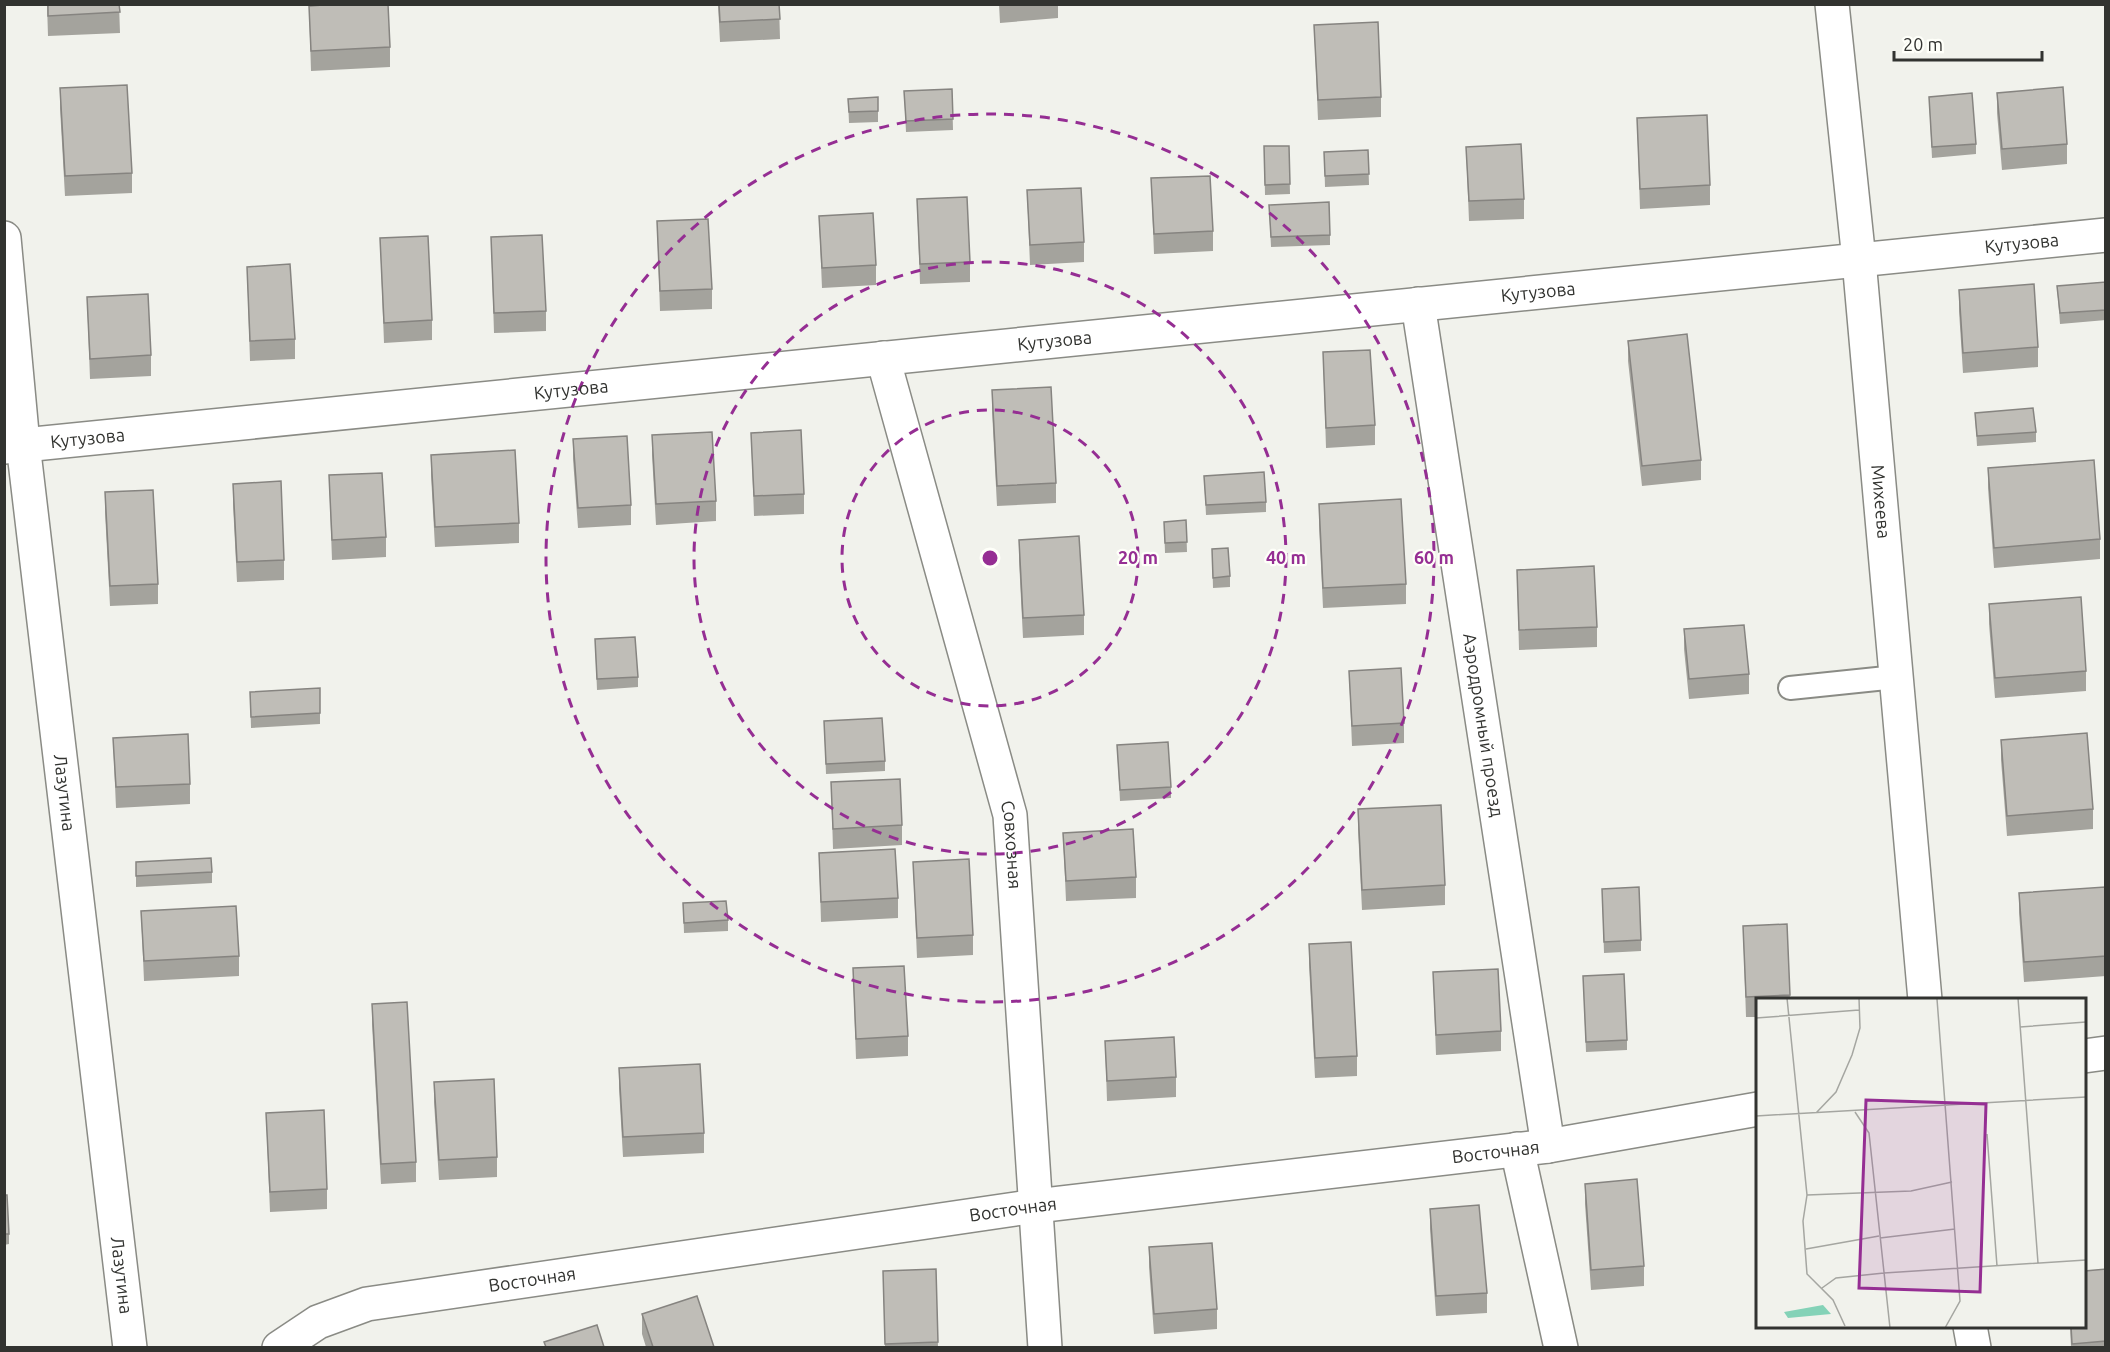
<svg xmlns="http://www.w3.org/2000/svg" width="2110" height="1352" font-family="Ubuntu,sans-serif">
<rect width="100%" height="100%" fill="#f1f2ec"/>
<g fill="none" stroke-linecap="round" stroke-linejoin="round">
<defs>
<path id="lane" d="M 1790,688 L 1896,677"/>
<g id="street">
<path id="s1" d="M 1832,4 L 1859,260 L 1925,1000"/>
<path id="s2" d="M 4,238 L 23,444 L 130,1348"/>
<path id="s3" d="M 1418,304 L 1548,1146"/>
<path id="s4" d="M 883,358 L 1010,815 L 1045,1348"/>
<path id="s5" d="M 4,447 L 2106,235"/>
<path d="M 2084,1056 L 2106,1053"/>
<path d="M 1517,1149 L 1561,1348"/>
<path d="M 1970,1326 L 1974,1348"/>
<path id="s6" d="M 279,1348 L 318,1322 L 367,1304 L 1036,1206 L 1548,1146 L 1758,1109"/>
</g>
</defs>
<use href="#lane" stroke="#8a8b85" stroke-width="26"/>
<use href="#street" stroke="#8a8b85" stroke-width="36"/>
<use href="#lane" stroke="#fff" stroke-width="22"/>
<use href="#street" stroke="#fff" stroke-width="33"/>
</g>
<path fill="#a4a39d" d="M 47,4 L 119,4 L 120,33 L 48,36 Z
M 718,4 L 779,4 L 780,39 L 720,42 Z
M 999,4 L 1058,4 L 1058,18 L 1000,23 Z
M 309,6 L 390,47 L 390,67 L 311,71 Z
M 1314,25 L 1381,97 L 1381,117 L 1318,120 Z
M 60,88 L 132,173 L 132,193 L 65,196 L 60,108 Z
M 952,89 L 953,130 L 906,132 L 904,91 Z
M 1997,93 L 2067,144 L 2067,164 L 2002,170 L 1997,113 Z
M 878,97 L 878,122 L 849,123 L 848,99 Z
M 1929,97 L 1976,144 L 1976,154 L 1932,158 Z
M 1637,118 L 1710,185 L 1710,205 L 1640,209 Z
M 1264,146 L 1289,146 L 1290,194 L 1265,195 Z
M 1466,147 L 1524,199 L 1524,219 L 1469,221 Z
M 1368,150 L 1369,185 L 1325,187 L 1324,152 Z
M 1151,178 L 1213,231 L 1213,251 L 1154,254 Z
M 1027,190 L 1084,242 L 1084,262 L 1030,265 Z
M 917,199 L 970,262 L 970,282 L 920,284 Z
M 1269,205 L 1330,235 L 1330,245 L 1271,247 Z
M 819,216 L 876,265 L 876,285 L 822,288 Z
M 657,221 L 712,289 L 712,309 L 660,311 Z
M 491,237 L 546,311 L 546,331 L 494,333 Z
M 380,238 L 432,320 L 432,340 L 384,343 Z
M 247,267 L 295,339 L 295,359 L 250,361 Z
M 2106,282 L 2106,320 L 2060,324 L 2057,286 Z
M 1959,290 L 2038,347 L 2038,367 L 1963,373 L 1959,311 Z
M 87,297 L 151,355 L 151,376 L 90,379 Z
M 1628,341 L 1701,460 L 1701,480 L 1642,486 L 1628,361 Z
M 1323,352 L 1375,425 L 1375,445 L 1326,448 Z
M 992,390 L 1056,483 L 1056,503 L 997,506 L 992,410 Z
M 1975,413 L 2036,432 L 2036,442 L 1977,446 Z
M 751,433 L 804,494 L 804,514 L 754,516 Z
M 652,435 L 716,501 L 716,521 L 656,525 L 652,455 Z
M 573,439 L 631,505 L 631,525 L 578,528 L 573,459 Z
M 431,455 L 519,523 L 519,543 L 435,547 L 431,475 Z
M 1988,468 L 2100,539 L 2100,559 L 1994,568 L 1988,488 Z
M 329,475 L 386,537 L 386,557 L 332,560 Z
M 1204,476 L 1266,502 L 1266,512 L 1206,515 Z
M 233,484 L 284,560 L 284,580 L 237,582 L 233,504 Z
M 105,492 L 158,584 L 158,604 L 110,606 L 105,512 Z
M 1319,504 L 1406,584 L 1406,604 L 1323,608 L 1319,524 Z
M 1186,520 L 1187,552 L 1165,553 L 1164,522 Z
M 1019,540 L 1084,615 L 1084,635 L 1023,638 L 1019,560 Z
M 1212,549 L 1230,576 L 1230,587 L 1213,588 Z
M 1517,570 L 1597,627 L 1597,647 L 1519,650 Z
M 1989,604 L 2086,671 L 2086,691 L 1995,698 L 1989,624 Z
M 1684,629 L 1749,674 L 1749,694 L 1689,699 L 1684,649 Z
M 595,639 L 638,677 L 638,687 L 597,690 Z
M 1349,671 L 1404,723 L 1404,743 L 1352,746 Z
M 320,688 L 320,724 L 251,728 L 250,692 Z
M 824,721 L 885,761 L 885,771 L 826,774 Z
M 113,738 L 190,784 L 190,804 L 116,808 Z
M 2001,740 L 2093,809 L 2093,829 L 2007,836 L 2001,760 Z
M 1117,745 L 1171,787 L 1171,798 L 1120,801 Z
M 831,782 L 902,825 L 902,845 L 833,849 Z
M 1358,809 L 1445,885 L 1445,905 L 1362,910 L 1358,829 Z
M 1063,833 L 1136,877 L 1136,898 L 1066,901 Z
M 819,853 L 898,898 L 898,918 L 821,922 Z
M 136,862 L 212,872 L 212,883 L 136,887 Z
M 913,862 L 973,935 L 973,955 L 917,958 Z
M 1602,889 L 1641,940 L 1641,951 L 1604,953 Z
M 2019,893 L 2106,894 L 2106,976 L 2024,982 L 2019,913 Z
M 683,903 L 728,920 L 728,931 L 684,933 Z
M 141,911 L 239,956 L 239,976 L 144,981 Z
M 1787,924 L 1790,999 L 1758,999 L 1758,1017 L 1746,1017 L 1743,926 Z
M 1309,944 L 1357,1056 L 1357,1076 L 1315,1078 L 1309,964 Z
M 853,968 L 908,1036 L 908,1056 L 856,1059 Z
M 1433,972 L 1501,1031 L 1501,1051 L 1436,1055 Z
M 1583,976 L 1627,1040 L 1627,1050 L 1586,1052 Z
M 372,1004 L 416,1162 L 416,1182 L 381,1184 L 372,1024 Z
M 1105,1041 L 1176,1077 L 1176,1097 L 1107,1101 Z
M 619,1068 L 704,1133 L 704,1153 L 623,1157 L 619,1088 Z
M 434,1082 L 497,1157 L 497,1177 L 439,1180 L 434,1102 Z
M 266,1113 L 327,1189 L 327,1209 L 270,1212 Z
M 1585,1184 L 1644,1266 L 1644,1286 L 1591,1290 L 1585,1204 Z
M 4,1195 L 9,1234 L 9,1244 L 4,1245 Z
M 1430,1209 L 1487,1293 L 1487,1313 L 1436,1316 L 1430,1229 Z
M 1149,1247 L 1217,1309 L 1217,1329 L 1154,1334 L 1149,1267 Z
M 936,1269 L 938,1347 L 885,1347 L 883,1271 Z
M 2106,1269 L 2106,1347 L 2071,1347 L 2070,1326 L 2085,1326 Z
M 642,1314 L 714,1347 L 646,1347 L 642,1334 Z"/>
<path fill="#bfbdb7" stroke="#868480" stroke-width="1.5" d="M 48,4 L 119,4 L 120,12 L 48,16 Z
M 338,4 L 388,4 L 390,47 L 311,51 L 309,6 Z
M 719,4 L 779,4 L 780,19 L 720,22 Z
M 1378,22 L 1381,97 L 1318,100 L 1314,25 Z
M 127,85 L 132,173 L 65,176 L 60,88 Z
M 2063,87 L 2067,144 L 2002,149 L 1997,93 Z
M 952,89 L 953,119 L 906,121 L 904,91 Z
M 1972,93 L 1976,144 L 1932,147 L 1929,97 Z
M 878,97 L 878,111 L 849,112 L 848,99 Z
M 1707,115 L 1710,185 L 1640,189 L 1637,118 Z
M 1521,144 L 1524,199 L 1469,201 L 1466,147 Z
M 1264,146 L 1289,146 L 1290,184 L 1265,185 Z
M 1368,150 L 1369,174 L 1325,176 L 1324,152 Z
M 1210,176 L 1213,231 L 1154,234 L 1151,178 Z
M 1081,188 L 1084,242 L 1030,245 L 1027,190 Z
M 967,197 L 970,262 L 920,264 L 917,199 Z
M 1329,202 L 1330,235 L 1271,237 L 1269,205 Z
M 873,213 L 876,265 L 822,268 L 819,216 Z
M 708,219 L 712,289 L 660,291 L 657,221 Z
M 542,235 L 546,311 L 494,313 L 491,237 Z
M 428,236 L 432,320 L 384,323 L 380,238 Z
M 290,264 L 295,339 L 250,341 L 247,267 Z
M 2106,282 L 2106,310 L 2060,313 L 2057,286 Z
M 2034,284 L 2038,347 L 1963,353 L 1959,290 Z
M 148,294 L 151,355 L 90,359 L 87,297 Z
M 1687,334 L 1701,460 L 1642,466 L 1628,341 Z
M 1370,350 L 1375,425 L 1326,428 L 1323,352 Z
M 1051,387 L 1056,483 L 997,486 L 992,390 Z
M 2033,408 L 2036,432 L 1977,436 L 1975,413 Z
M 801,430 L 804,494 L 754,496 L 751,433 Z
M 712,432 L 716,501 L 656,504 L 652,435 Z
M 627,436 L 631,505 L 578,508 L 573,439 Z
M 515,450 L 519,523 L 435,527 L 431,455 Z
M 2094,460 L 2100,539 L 1994,548 L 1988,468 Z
M 1264,472 L 1266,502 L 1206,505 L 1204,476 Z
M 382,473 L 386,537 L 332,540 L 329,475 Z
M 281,481 L 284,560 L 237,562 L 233,484 Z
M 153,490 L 158,584 L 110,586 L 105,492 Z
M 1401,499 L 1406,584 L 1323,588 L 1319,504 Z
M 1186,520 L 1187,542 L 1165,543 L 1164,522 Z
M 1079,536 L 1084,615 L 1023,618 L 1019,540 Z
M 1228,548 L 1230,576 L 1213,578 L 1212,549 Z
M 1594,566 L 1597,627 L 1519,630 L 1517,570 Z
M 2081,597 L 2086,671 L 1995,678 L 1989,604 Z
M 1744,625 L 1749,674 L 1689,679 L 1684,629 Z
M 635,637 L 638,677 L 597,679 L 595,639 Z
M 1401,668 L 1404,723 L 1352,726 L 1349,671 Z
M 320,688 L 320,713 L 251,717 L 250,692 Z
M 882,718 L 885,761 L 826,764 L 824,721 Z
M 2087,733 L 2093,809 L 2007,816 L 2001,740 Z
M 188,734 L 190,784 L 116,787 L 113,738 Z
M 1168,742 L 1171,787 L 1120,790 L 1117,745 Z
M 900,779 L 902,825 L 833,829 L 831,782 Z
M 1441,805 L 1445,885 L 1362,890 L 1358,809 Z
M 1133,829 L 1136,877 L 1066,881 L 1063,833 Z
M 895,849 L 898,898 L 821,902 L 819,853 Z
M 211,858 L 212,872 L 136,876 L 136,862 Z
M 969,859 L 973,935 L 917,938 L 913,862 Z
M 1639,887 L 1641,940 L 1604,942 L 1602,889 Z
M 2105,887 L 2106,956 L 2024,962 L 2019,893 Z
M 726,901 L 728,920 L 684,923 L 683,903 Z
M 236,906 L 239,956 L 144,961 L 141,911 Z
M 1787,924 L 1790,995 L 1746,997 L 1743,926 Z
M 1351,942 L 1357,1056 L 1315,1058 L 1309,944 Z
M 904,966 L 908,1036 L 856,1039 L 853,968 Z
M 1498,969 L 1501,1031 L 1436,1035 L 1433,972 Z
M 1624,974 L 1627,1040 L 1586,1042 L 1583,976 Z
M 407,1002 L 416,1162 L 381,1164 L 372,1004 Z
M 1174,1037 L 1176,1077 L 1107,1081 L 1105,1041 Z
M 700,1064 L 704,1133 L 623,1137 L 619,1068 Z
M 494,1079 L 497,1157 L 439,1160 L 434,1082 Z
M 324,1110 L 327,1189 L 270,1192 L 266,1113 Z
M 1637,1179 L 1644,1266 L 1591,1270 L 1585,1184 Z
M 4,1195 L 7,1195 L 9,1234 L 4,1234 Z
M 1479,1205 L 1487,1293 L 1436,1296 L 1430,1209 Z
M 1212,1243 L 1217,1309 L 1154,1314 L 1149,1247 Z
M 936,1269 L 938,1342 L 885,1344 L 883,1271 Z
M 2106,1269 L 2106,1341 L 2072,1344 L 2071,1326 L 2085,1326 L 2085,1271 Z
M 697,1296 L 714,1347 L 653,1347 L 642,1314 Z
M 597,1325 L 604,1347 L 546,1347 L 544,1342 Z"/>
<g fill="none" stroke="#952e93" stroke-width="3" stroke-dasharray="10 8">
<circle cx="990" cy="558" r="148"/>
<circle cx="990" cy="558" r="296"/>
<circle cx="990" cy="558" r="444"/>
</g>
<g text-anchor="middle" stroke-width="4.5" stroke-linejoin="round" paint-order="stroke">
<g font-size="18" fill="#323330" stroke="#fefff9">
<text dy="6" stroke="none"><textPath href="#s5" startOffset="2028">Кутузова</textPath></text>
<text dy="6" stroke="none"><textPath href="#s5" startOffset="1542">Кутузова</textPath></text>
<text dy="6" stroke="none"><textPath href="#s5" startOffset="1056">Кутузова</textPath></text>
<text dy="6" stroke="none"><textPath href="#s5" startOffset="570">Кутузова</textPath></text>
<text dy="6" stroke="none"><textPath href="#s5" startOffset="84">Кутузова</textPath></text>
<text dy="6" stroke="none"><textPath href="#s1" startOffset="500">Михеева</textPath></text>
<text dy="6" stroke="none"><textPath href="#s3" startOffset="426">Аэродромный проезд</textPath></text>
<text dy="6" stroke="none"><textPath href="#s2" startOffset="558">Лазутина</textPath></text>
<text dy="6" stroke="none"><textPath href="#s4" startOffset="504">Совхозная</textPath></text>
<text dy="6" stroke="none"><textPath href="#s6" startOffset="1238">Восточная</textPath></text>
<text dy="6" stroke="none"><textPath href="#s6" startOffset="752">Восточная</textPath></text>
<text dy="6" stroke="none"><textPath href="#s2" startOffset="1044">Лазутина</textPath></text>
<text dy="6" stroke="none"><textPath href="#s6" startOffset="266">Восточная</textPath></text>
</g>
</g>
<g transform="translate(1756 998)">
<rect width="330" height="330" fill="#f1f2ec"/>
<path d="M 67,307 L 75,316 L 32,320 L 28,314 Z" fill="#84d2b7"/>
<path fill="none" stroke="#a5a6a1" stroke-width="1.5" d="M 31,0 L 51,197 L 47,223 L 51,276 L 77,302 L 89,328M 262,0 L 282,265M 181,1 L 204,303 L 189,330M 0,20 L 103,12M 264,29 L 330,24M 99,114 L 113,135 L 134,330M 60,115 L 80,94 L 96,57 L 104,30 L 103,0M 0,118 L 330,99M 231,136 L 241,268M 51,197 L 155,193 L 196,184M 124,240 L 199,231M 50,251 L 123,238M 66,290 L 80,280 L 128,275 L 330,262M 41,330 L 133,330"/>
<path fill="#952e93" fill-opacity="0.15" stroke="#952e93" stroke-width="3" d="M 110,102 L 230,106 L 224,294 L 103,290 Z"/>
<rect width="330" height="330" fill="none" stroke="#323330" stroke-width="3"/>
</g>
<circle cx="990" cy="558" r="9" fill="#952e93" stroke="#fefff9" stroke-width="3"/>
<g font-size="18" text-anchor="middle" font-weight="bold" fill="#952e93" stroke="#fefff9" stroke-width="4.5" stroke-linejoin="round" paint-order="stroke">
<text x="1138" y="564">20 m</text>
<text x="1286" y="564">40 m</text>
<text x="1434" y="564">60 m</text>
</g>
<rect width="2110" height="1352" fill="none" stroke="#323330" stroke-width="12"/>
<path d="M1894 51v9h148v-9" fill="none" stroke="#323330" stroke-width="3"/>
<text x="1903" y="51" font-size="18" fill="#323330" stroke="#fefff9" stroke-width="4.5" paint-order="stroke">20 m</text>
</svg>
